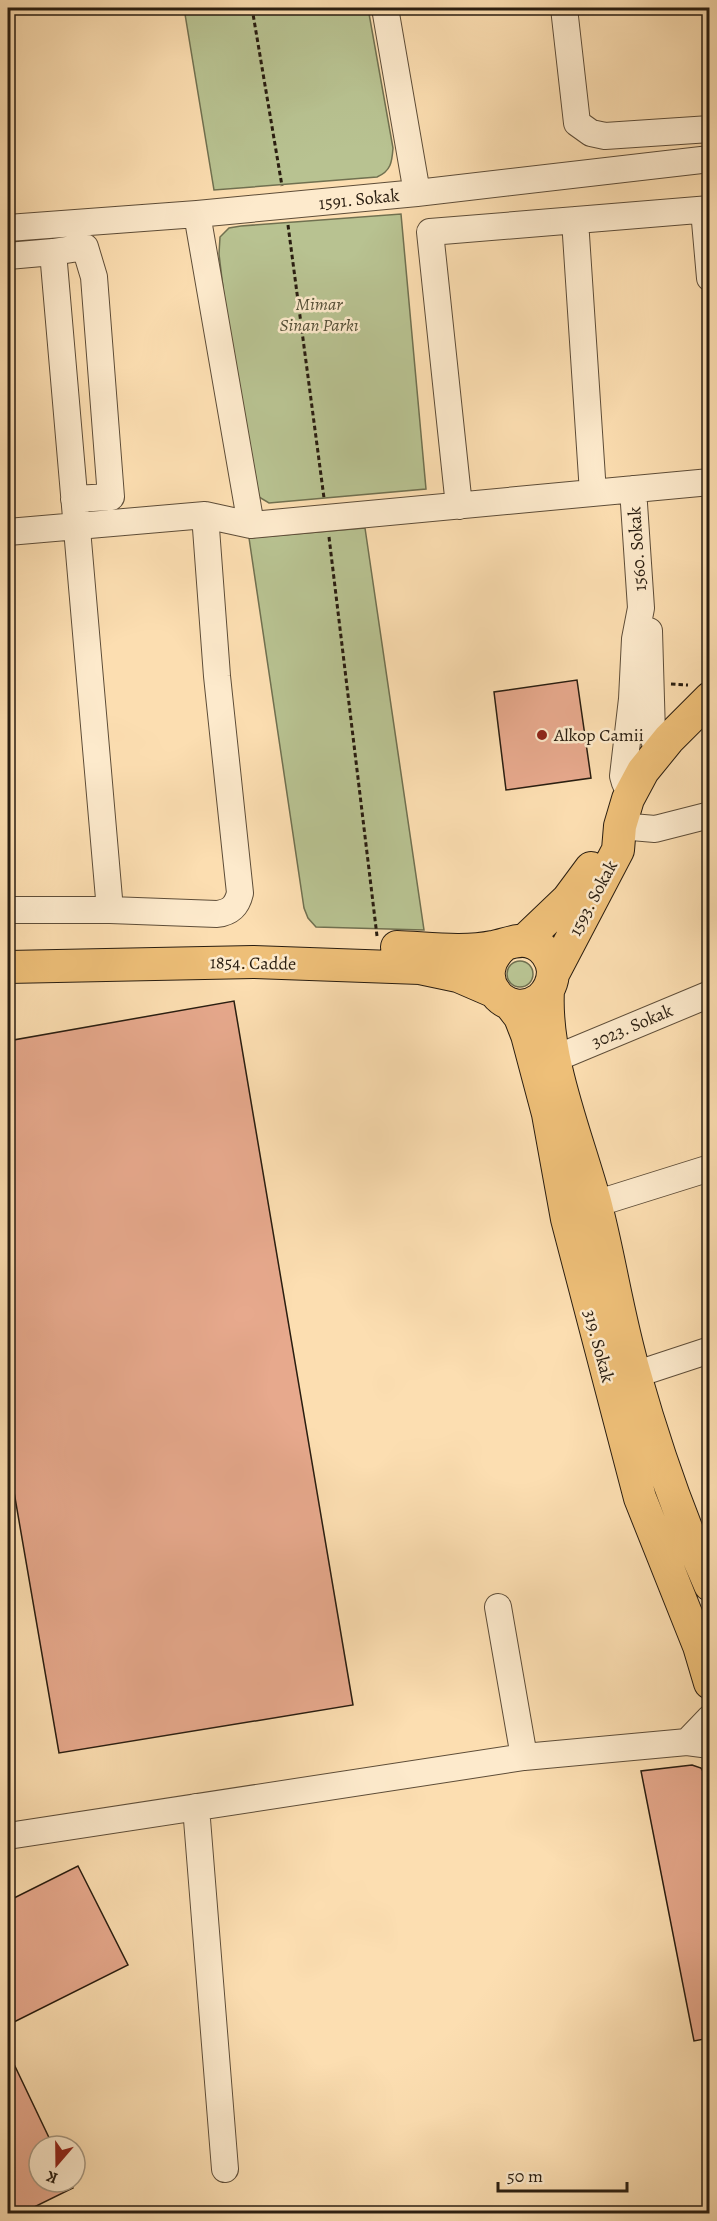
<svg xmlns="http://www.w3.org/2000/svg" width="717" height="2221" font-family="Alegreya,serif">
<rect width="100%" height="100%" fill="#fcdeb1"/>
<filter id="stains"><feTurbulence type="fractalNoise" baseFrequency=".00333" numOctaves="4"/><feColorMatrix values="0 0 0 0 .2 0 0 0 0 .09 0 0 0 0 .02 0 0 0 .5 -.17"/></filter>
<radialGradient id="worn" r=".72"><stop offset=".6" stop-color="#630" stop-opacity="0"/><stop offset="1" stop-color="#630" stop-opacity=".3"/></radialGradient>
<path fill="#b8c291" stroke="#707050" stroke-width="1.5" d="M 184,8 L 368,8 L 393,148 C 392,162 391,171 377,177 L 214,190 Z
M 401,214 L 426,489 L 269,503 L 259,497 L 225,304 L 219,254 L 220,237 L 229,228 L 241,226 Z
M 365,528 L 424,930 L 316,927 L 308,918 L 304,908 L 249,538 Z
M507 974a13 13 0 1 1 26 0a13 13 0 1 1-26 0Z"/>
<path fill="#e7a98d" stroke="#291d10" stroke-width="1.5" d="M 577,680 L 591,778 L 506,790 L 494,692 Z
M 234,1001 L 353,1705 L 59,1753 L 8,1457 L 8,1041 Z
M 692,1765 L 701,1768 L 710,1783 L 710,2038 L 694,2041 L 641,1771 Z
M 78,1866 L 128,1965 L 8,2025 L 8,1901 Z
M 12,2060 L 53,2146 L 39,2146 L 39,2182 L 70,2182 L 73,2188 L 20,2214 L 8,2214 L 8,2062 Z"/>
<g fill="none" stroke-linecap="round" stroke-linejoin="round">
<defs>
<path id="minor" d="M 385,8 L 417,193
M 564,8 L 577,123 L 591,133 L 605,136 L 710,129
M 704,210 L 710,278
M 197,214 L 251,525
M 575,220 L 593,493
M 8,228 L 197,214 L 417,193 L 710,159
M 53,252 L 110,910
M 8,256 L 53,252 L 85,247 L 94,277 L 111,497 L 74,499
M 459,506 L 430,232 L 710,209
M 8,532 L 205,515 L 251,525 L 710,482
M 649,631 L 652,734 L 656,745 L 661,749
M 633,790 L 625,783 L 623,776 L 632,699 L 635,639 L 641,608 L 633,489
M 620,826 L 655,829 L 710,815
M 8,910 L 110,910 L 217,914 C 231,912 237,906 240,893 L 217,676 L 205,515
M 554,1059 L 710,994
M 595,1204 L 710,1168
M 634,1375 L 710,1350
M 498,1607 L 524,1757
M 687,1742 L 710,1718
M 196,1807 L 225,2169
M 8,1836 L 524,1757 L 687,1742 L 710,1745"/>
<path id="major" d="M 524,941 L 568,899 L 591,868
M 397,947 C 426,948 464,953 493,947 C 506,945 519,937 533,943 C 544,947 552,959 553,971 C 553,982 548,992 540,999 C 507,1023 466,977 504,945
M 8,967 L 253,962 L 420,968 L 458,976 L 495,992
M 553,974 L 618,850 L 620,826 L 628,799 L 643,771 L 669,739 L 710,698
M 548,990 C 544,1058 577,1136 595,1202 C 610,1259 618,1318 635,1375 C 655,1446 680,1518 710,1585
M 510,1004 L 520,1017 L 527,1035 L 548,1114 L 567,1219 L 640,1498 L 699,1646 L 710,1683"/>
</defs>
<use href="#minor" stroke="#5e4d38" stroke-width="28"/>
<use href="#major" stroke="#291d10" stroke-width="34"/>
<path stroke="#291d10" stroke-width="3" stroke-dasharray="4.5 3" stroke-linecap="butt" d="M 252,8 L 282,186
M 288,225 L 324,498
M 329,537 L 377,936
M 671,684 L 688,685"/>
<use href="#minor" stroke="#fdeacc" stroke-width="26"/>
<use href="#major" stroke="#eebf78" stroke-width="32"/>
</g>
<circle fill="#8f2418" stroke="#fdeacc" stroke-width="2" cx="542" cy="735" r="6"/>
<g text-anchor="middle" stroke-width="5" stroke-linejoin="round" paint-order="stroke">
<g font-size="18" fill="#291d10" stroke="#fdeacc">
<text transform="translate(359 199) rotate(-6)" y="6">1591. Sokak</text>
<text transform="translate(637 549) rotate(-94)" y="6">1560. Sokak</text>
<text transform="translate(593 898) rotate(-62)" y="6">1593. Sokak</text>
<text transform="translate(253 963) rotate(1)" y="6">1854. Cadde</text>
<text transform="translate(632 1026) rotate(-23)" y="6">3023. Sokak</text>
<text transform="translate(599 1346) rotate(75)" y="6">319. Sokak</text>
</g>
<g font-size="18" font-style="italic" fill="#544f37" stroke="#fdeacc">
<text x="319" y="310">Mimar<tspan x="319" dy="21">Sinan Parkı</tspan></text>
</g>
<g font-size="18" fill="#291d10" stroke="#fdeacc" text-anchor="start">
<text x="554" y="741">Alkop Camii</text>
</g>
</g>
<rect width="717" height="2221" fill="none" stroke="#fcdeb1" stroke-width="30"/>
<rect x="9" y="9" width="699" height="2203" fill="none" stroke="#291d10" stroke-width="3"/>
<rect x="15" y="15" width="687" height="2191" fill="none" stroke="#291d10" stroke-width="1.5"/>
<g transform="translate(57 2164) rotate(200)"><circle r="28" fill="#fdeacc" stroke="#a89881" stroke-width="1.5"/>
<path d="M0-4.5L10 22L0 15L-10 22Z" fill="#8f2418"/>
<text y="-9" font-size="16" font-weight="bold" text-anchor="middle" fill="#291d10">K</text>
</g>
<path d="M498 2182v9h129v-9" fill="none" stroke="#291d10" stroke-width="3"/>
<text x="507" y="2182" font-size="18" fill="#291d10" stroke="#fdeacc" stroke-width="4.5" paint-order="stroke">50 m</text>
<rect width="100%" height="100%" filter="url(#stains)"/>
<rect width="100%" height="100%" fill="url(#worn)"/>
</svg>
